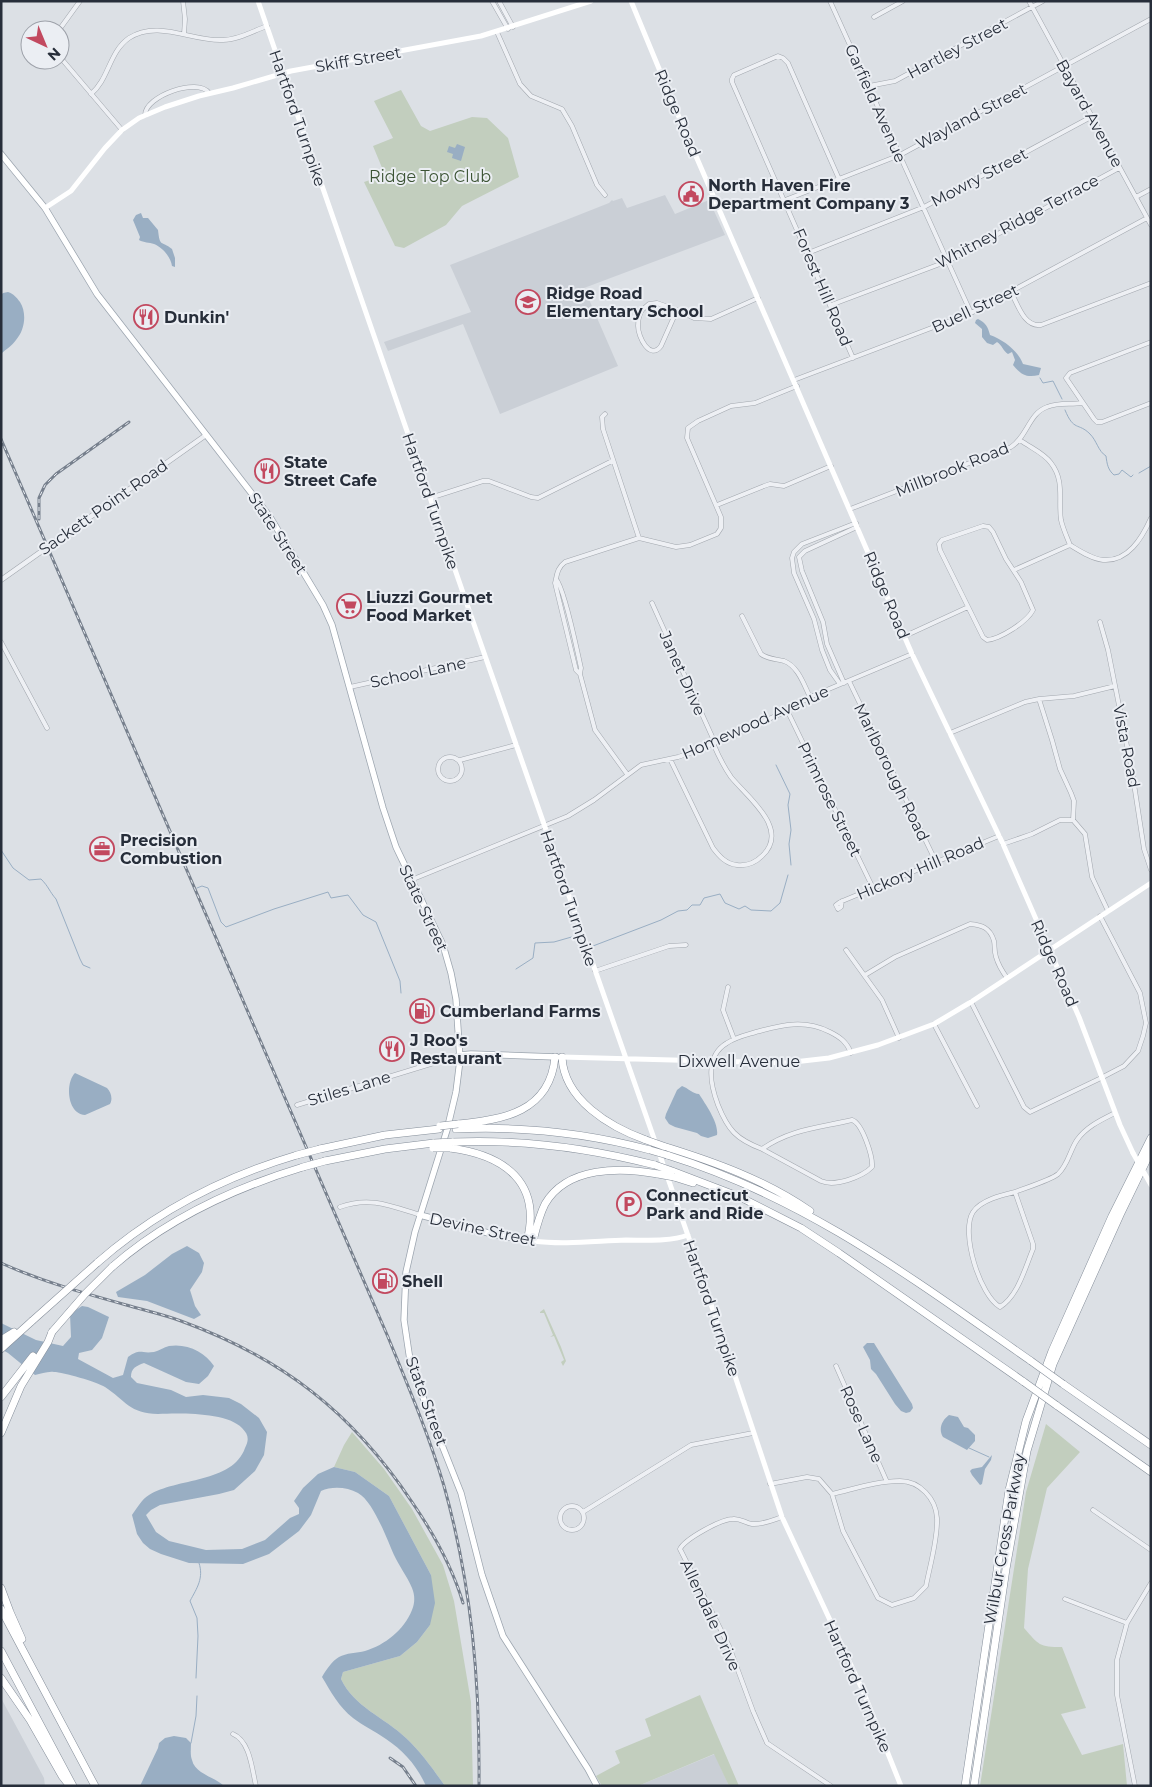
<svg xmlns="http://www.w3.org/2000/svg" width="1152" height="1787" font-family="Montserrat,sans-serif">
<rect width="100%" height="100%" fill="#dce0e5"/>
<path fill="#cacfd6" d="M 665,195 L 675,214 L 709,200 L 725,235 L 584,288 L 618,366 L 500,414 L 463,324 L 388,351 L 384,342 L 471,312 L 450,265 L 566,220 L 609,203 L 612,200 L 613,201 L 622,198 L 627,208 Z
M 1,1698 L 44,1778 L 45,1786 L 1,1786 Z
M 715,1754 L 729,1786 L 638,1786 Z"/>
<path fill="#c2cebe" d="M 401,90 L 421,126 L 430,131 L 472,117 L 487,118 L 508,138 L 519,177 L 462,206 L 446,225 L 404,248 L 395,246 L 364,182 L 385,175 L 373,146 L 393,138 L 374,101 Z
M 544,1309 L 561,1347 L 566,1361 L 563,1366 L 561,1362 L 564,1360 L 554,1336 L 550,1337 L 553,1335 L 544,1313 L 540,1313 L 540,1312 Z
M 1046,1424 L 1080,1452 L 1047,1488 L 1028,1569 L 1024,1628 C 1039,1645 1039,1647 1062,1647 L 1086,1708 L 1061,1714 L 1082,1755 L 1123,1744 L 1127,1786 L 980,1786 L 1026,1492 Z
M 352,1432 L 384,1469 L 412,1509 L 443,1565 L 454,1601 L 471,1702 L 473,1786 L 445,1786 C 433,1769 421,1752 406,1738 C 384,1717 354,1707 341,1679 L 343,1672 L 400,1656 L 417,1642 L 430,1625 L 431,1575 L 389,1496 L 355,1472 L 334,1467 L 344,1445 Z
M 700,1695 L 739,1786 L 729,1786 L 714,1754 L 638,1786 L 602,1786 L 596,1776 L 620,1763 L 615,1751 L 651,1736 L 645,1719 Z"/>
<path fill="#99aec3" d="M 457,144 L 465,147 L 461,161 L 452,158 L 453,154 L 447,152 L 449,146 L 455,148 Z
M 141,213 L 143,218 L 148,218 L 158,230 C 160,248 161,240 172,249 L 175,258 L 175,267 L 172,266 C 171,257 162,247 154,244 C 149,242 144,243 139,240 L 140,237 L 133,220 L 136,215 Z
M 8,292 C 14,294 16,297 20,302 C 27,313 25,330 16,340 C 12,346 6,349 1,354 L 1,295 L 3,293 Z
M 978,319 C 986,323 988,327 990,335 C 1004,340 1018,351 1023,364 L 1041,368 L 1039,375 C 1027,378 1021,375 1013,365 L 1015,360 L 1012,352 L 1008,354 C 1003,351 1002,345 997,342 L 993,345 L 987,343 L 982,337 L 982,329 L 975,323 L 976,320 Z
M 75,1073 L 107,1088 C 111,1092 113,1099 110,1104 L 85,1115 C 67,1114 65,1083 75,1073 Z
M 682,1086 C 688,1088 693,1094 699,1094 C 706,1105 719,1123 717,1135 L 708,1138 L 701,1136 L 697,1133 L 675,1127 L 669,1124 L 665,1118 L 666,1114 L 677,1090 Z
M 187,1246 L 199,1253 L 204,1263 L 202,1272 L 190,1290 L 195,1306 L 201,1315 L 194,1319 L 147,1301 L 118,1297 L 116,1292 L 145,1275 L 172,1254 Z
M 82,1306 L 88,1307 L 109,1317 L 102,1338 L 92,1350 L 79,1353 L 78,1359 L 113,1378 L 123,1375 L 128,1357 C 141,1348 140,1354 154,1352 C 159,1351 164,1347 169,1346 C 187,1343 205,1352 214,1366 L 208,1376 L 199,1384 L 186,1382 L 144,1363 C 136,1366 131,1368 131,1377 L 137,1383 L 171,1390 L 186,1397 L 203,1395 L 229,1398 L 241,1404 L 259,1418 L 267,1432 L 264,1455 L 255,1471 L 234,1490 L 219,1494 L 160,1505 L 151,1510 L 146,1515 L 156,1532 L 169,1541 L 206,1550 L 242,1549 L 265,1540 L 290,1518 L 299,1514 L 299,1508 L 294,1501 L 303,1488 L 318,1474 L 334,1467 L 355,1472 L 389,1496 L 431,1575 L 435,1603 L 430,1625 L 417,1642 L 400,1656 L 343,1672 L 341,1679 C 354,1707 384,1717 406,1738 C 421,1752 433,1769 445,1786 L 426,1786 C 417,1766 404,1751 386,1739 C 375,1731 363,1726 353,1718 C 339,1707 331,1692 322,1677 C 326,1670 332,1661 339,1657 C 346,1653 357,1653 365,1651 C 385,1645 404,1630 412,1610 C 415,1603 415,1595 412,1588 C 407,1576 399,1566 394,1555 C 387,1539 373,1501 358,1493 C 347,1487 332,1486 321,1491 L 311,1515 L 299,1531 L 269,1554 L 243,1564 L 189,1563 L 161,1554 L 150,1549 L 143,1543 L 137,1534 L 132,1515 C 137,1508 142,1499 149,1495 C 176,1478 233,1483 245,1448 C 249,1440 249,1435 242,1428 C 227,1412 179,1413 158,1414 C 130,1414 125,1400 105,1387 C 97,1382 63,1372 54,1372 C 48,1371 41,1374 35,1375 L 8,1353 L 1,1349 L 1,1323 L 36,1340 L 63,1346 L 71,1337 L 70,1314 Z
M 867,1343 L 874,1343 L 912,1404 L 913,1408 L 910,1412 L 906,1413 L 901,1411 L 895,1404 L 876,1374 L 871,1369 L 870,1360 L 863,1347 Z
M 949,1415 L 958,1417 L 964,1427 L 968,1428 L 975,1435 L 975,1441 L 967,1450 L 943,1437 C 938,1429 942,1420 949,1415 Z
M 992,1455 L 991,1460 L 985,1469 L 982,1484 L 980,1485 L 972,1475 L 970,1471 L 972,1469 L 982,1467 Z
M 174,1736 L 186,1738 L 191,1743 C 191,1748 190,1755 192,1760 C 195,1774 215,1777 224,1786 L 140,1786 L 158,1748 L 159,1743 L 165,1738 Z"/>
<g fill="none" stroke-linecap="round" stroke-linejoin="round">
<path stroke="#99aec3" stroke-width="1" d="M 1040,378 L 1043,383 L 1053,381 L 1062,399
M 1065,410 C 1074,432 1078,422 1090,434 C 1097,441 1098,451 1106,456 C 1107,464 1108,470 1114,475 L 1119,474 L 1122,470 L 1131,477 L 1133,475
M 1139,473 L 1151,466
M 776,765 L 790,794 L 788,805 L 791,830 L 789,844 L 791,865
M 1,850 L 13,868 L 29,880 L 41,879 C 49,887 49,891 56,899 L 80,959 L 83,965 L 90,968
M 197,888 L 202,886 L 208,888 L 221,922 L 226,927 L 274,909 L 328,892 L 331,898 L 348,895 L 363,915 L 376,922 L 400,981 L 401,993
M 593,946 L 661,920 L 678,911 L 687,910 L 692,905 L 700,905 L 704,898 L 720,894 L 725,903 L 739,909 L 745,906 L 751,910 L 771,911 L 780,903 L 788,875
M 516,969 L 533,958 L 535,943 L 554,942 L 575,936
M 969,1448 L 989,1457
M 196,1678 L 198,1636 L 197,1618 L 190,1601 C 197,1588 204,1578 199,1563
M 191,1743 L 196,1716 L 197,1696"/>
<defs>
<path id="minor" d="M 183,1 L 185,19 L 184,34
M 492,1 L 508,29
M 499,1 L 513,27
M 830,1 L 971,313
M 1029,1 L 1151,225
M 874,17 L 903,1
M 59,30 L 80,1
M 497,32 L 520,84 L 531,96 L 562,109 L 572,126 L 597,185 L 605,195
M 60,57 L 122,130
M 869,86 L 895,81 L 1043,1
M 91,94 C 109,79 109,52 129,38 C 158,19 193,42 223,40 C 238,40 253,31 267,26
M 145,115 C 145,96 198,77 209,93
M 839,179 L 788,63 L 783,58 L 778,56 L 734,75 L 732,79 L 732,82 L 853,358
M 1136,197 L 1151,189
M 785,200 L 900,155 L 1151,19
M 808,253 L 924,207 L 1091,117
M 1011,292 C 1018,305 1024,327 1041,325 L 1151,283
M 657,303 L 677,310 L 661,346 C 650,361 638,337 638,326 C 638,320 639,315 642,310 L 649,304 Z
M 831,305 L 948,261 L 1119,168
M 677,310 L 694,318 L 711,319 L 758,298
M 1151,342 L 1070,373 L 1066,378 L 1094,419 L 1097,422 L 1102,422 L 1151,403
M 794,380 L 971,313 L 1147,218
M 605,414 L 602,417 L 603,429 L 639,538
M 1020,440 C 1031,448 1044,453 1051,463 C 1065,481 1058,500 1061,520 C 1063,529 1067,537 1070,545 C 1080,551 1092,559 1103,560 C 1128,562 1142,538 1151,518
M 430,498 L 483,481 L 489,481 L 531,497 L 538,498 L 612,461
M 717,505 L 764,486 L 770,484 L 784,486 L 831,466
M 850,509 L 1011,447 C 1027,437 1029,413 1047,407 C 1059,402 1071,405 1082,403
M 983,526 L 989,527 L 993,532 L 1006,559 L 1021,582 L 1033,610 C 1027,622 1000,639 987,640 L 983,637 L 940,550 L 939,544 L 942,540 Z
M 1014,570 L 1070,545
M 556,579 C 565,589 577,651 581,668 L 580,674 L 595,730 L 627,774
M 652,603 L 715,743
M 742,616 L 761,654 C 767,659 776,659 784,661 C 798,666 804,685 810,697
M 1100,622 L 1108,650 L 1132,771 L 1144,849 L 1151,870
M 905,636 L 968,607
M 1,642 L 47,728
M 580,674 L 576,670 L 555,583 C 557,575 557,568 565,562 L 639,538 L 676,547 L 690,545 L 717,534 L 721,528 L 721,517 L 687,438 L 688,428 L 698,421 L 731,406 L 755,403 L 797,386
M 849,681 L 936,862
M 844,683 L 827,644 L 823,622 L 802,571 L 799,557 L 805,551 L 857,527
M 840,684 L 830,670 L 822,650 L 814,619 L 794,573 L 792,558 L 794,552 L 802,544 L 856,523
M 350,687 L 485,657
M 1039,699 L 1052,740 L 1060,769 L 1071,793 L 1074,801 L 1073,820
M 787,710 L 873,888
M 950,733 L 1025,702 L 1039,699 L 1074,696 L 1115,686
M438 769a12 12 0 1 1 24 0a12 12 0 1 1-24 0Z
M 670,759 L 713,848 C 719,856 726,864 737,865 C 746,866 755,863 762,856 C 791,829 747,797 731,777 C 724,767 718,755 713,743
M 460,760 L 516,745
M 1003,844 L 1032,834 L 1060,820 L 1073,820 L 1085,834 L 1092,877 L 1108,911
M 411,880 L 568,816 L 594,800 L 641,765 L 678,757 L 696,751 L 780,714 L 810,697 L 912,654
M 842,901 L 841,907 L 838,909 L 836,905 L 840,902 L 999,836
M 846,950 L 882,1000 L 899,1038
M 595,971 L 669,946 L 686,945
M 865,975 L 895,957 L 970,924 C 981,925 990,927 994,941 C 995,946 994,951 996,957 C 998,964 1002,971 1007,978
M 728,987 L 723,1010 L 734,1039
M 971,1002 L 1024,1107 L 1030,1112 L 1099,1079 L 1124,1066 L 1138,1051 L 1143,1036 L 1146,1023 L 1140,993 L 1100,916
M 934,1024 L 977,1106
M 297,1105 L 460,1055
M 852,1120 C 862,1123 873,1156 872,1167 C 862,1177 835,1187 821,1181 L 762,1149 C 791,1129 818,1128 852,1120 Z
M 762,1149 C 736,1139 728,1130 718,1105 C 710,1084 705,1056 727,1043 C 736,1037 746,1035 756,1032 C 782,1025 804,1019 830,1032 C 840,1037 847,1042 851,1053
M 1015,1192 L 1033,1244 L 1033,1249 C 1025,1268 1018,1296 1000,1307 C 980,1296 960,1232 973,1212 C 981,1200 1002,1195 1015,1192 Z
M 1015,1192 C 1025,1188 1051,1180 1058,1174 C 1068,1165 1070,1150 1077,1140 C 1086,1127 1101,1120 1115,1113
M 340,1207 C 370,1196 391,1206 420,1215
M 836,1366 L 887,1482
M 770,1484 L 807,1477 L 819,1479 L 832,1494 C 854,1489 877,1481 900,1481 C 920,1481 936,1499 937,1518 C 938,1539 930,1565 926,1586 L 914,1598 L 892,1605 L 878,1598 L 843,1531 L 832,1494
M560 1518a12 12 0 1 1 24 0a12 12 0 1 1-24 0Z
M 1093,1510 L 1151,1550
M 583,1512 L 691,1445 L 753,1433
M 782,1517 C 773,1520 762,1525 752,1524 C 745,1523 740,1518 733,1519 C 721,1519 685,1539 680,1549 L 729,1646 L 753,1711 L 767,1743 L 831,1786
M 1065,1599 L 1127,1623
M 233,1734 C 250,1741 252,1769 256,1786
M 1135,1786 L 1117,1695 L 1117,1660 L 1127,1623 L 1151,1583"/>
<path id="tertiary" d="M 1,580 L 206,435"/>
<path id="primary" d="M 1,154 L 45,208 L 97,294 L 270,517 L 323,605 L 332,625 L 383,808 L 396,847 L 443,945 L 451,973 L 456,999 L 460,1060 L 456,1092 L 447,1130 L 415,1232 L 406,1272 L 404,1320 L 411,1367 L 461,1493 L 482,1575 L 503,1636 L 588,1769 L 597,1786
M 460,1055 L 471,1054 L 557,1057
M 420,1215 L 496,1235 L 530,1241"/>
<path id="motorway" d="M 562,1057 C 564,1100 610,1127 646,1140
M 458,1124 C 503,1120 550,1112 555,1057
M 456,1129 C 522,1126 587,1133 650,1150
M 452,1142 C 521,1139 589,1148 655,1165
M 663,1146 C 715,1162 765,1180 810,1211
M 450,1148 C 504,1155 542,1182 527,1241
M 320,1149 L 385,1135 L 439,1129
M 667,1155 C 806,1198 913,1279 1031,1361
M 325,1161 L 385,1149 L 434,1143
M 672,1171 L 740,1197 L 801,1228 L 839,1253 L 1024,1382
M 674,1177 L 693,1183
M 533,1241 C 536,1229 539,1216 545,1204 C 567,1166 621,1167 658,1174
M 97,1263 C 155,1212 223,1177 297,1155
M 112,1267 C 167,1219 234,1188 303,1167
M 1,1340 L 14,1332
M 1,1349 L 32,1321
M 1063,1384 L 1151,1445
M 1,1397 L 33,1356
M 1056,1405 L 1151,1472
M 1,1433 L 21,1386 L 48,1342 L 52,1332
M 1,1588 L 10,1612 L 22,1639
M 1,1609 L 95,1786
M 1,1651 L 73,1786
M 1,1678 L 30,1720 L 62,1776 L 69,1785
M 965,1786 L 1009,1490 L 1026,1421 L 1052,1351 L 1112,1216 L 1151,1138
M 974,1786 L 1006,1569 L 1027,1451 L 1053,1364 L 1120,1215 L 1151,1151"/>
</defs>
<use href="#minor" stroke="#a2a7ae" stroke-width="5"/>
<use href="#tertiary" stroke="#a2a7ae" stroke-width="5.5"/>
<use href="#primary" stroke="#9ca5af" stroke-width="7"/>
<use href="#motorway" stroke="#858e9a" stroke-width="8"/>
<use href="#minor" stroke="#eef0f4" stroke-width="4"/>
<use href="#tertiary" stroke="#eef0f4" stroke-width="4.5"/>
<path stroke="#fff" stroke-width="5" d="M 258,1 L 469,610 L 692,1247 L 782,1517 L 863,1691 L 901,1786
M 631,1 L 679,117 L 912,654 L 1003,844 L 1079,1017 L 1120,1125 L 1133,1153
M 45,208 L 71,191 L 105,148 L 122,130 L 139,118 L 165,107 L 199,96 L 233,88 L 291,71 L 481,36 L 591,1
M 562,1057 L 785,1063 L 829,1058 L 878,1045 L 934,1024 L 971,1002 L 1151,883
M 533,1241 C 564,1245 595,1241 626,1240 C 646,1240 669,1242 688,1235"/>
<use href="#primary" stroke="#fff" stroke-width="5.5"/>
<use href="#motorway" stroke="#fff" stroke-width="7"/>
<defs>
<path id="rail" d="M 1,439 L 388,1337 C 408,1386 429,1435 444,1486 C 472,1586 480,1682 479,1786
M 39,519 L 39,498 L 45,485 L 56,474 L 129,422
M 1,1263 C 43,1282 87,1294 130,1306 C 147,1311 165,1315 181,1321 C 282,1358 352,1412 412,1502 C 434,1534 452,1566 463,1603
M 390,1758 L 403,1767 L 416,1786"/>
</defs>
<use href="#rail" stroke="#77808d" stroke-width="3"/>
<use href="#rail" stroke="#ebeef3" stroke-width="1" stroke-dasharray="4" stroke-linecap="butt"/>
<defs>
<path id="motorway-bridge" d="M 440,1126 L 458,1124
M 646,1140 L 663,1146
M 434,1143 L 452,1142
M 433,1148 L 450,1148
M 650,1150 L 667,1155
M 297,1155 L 320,1149
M 655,1165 L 672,1171
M 303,1167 L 325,1161
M 658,1174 L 674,1177
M 32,1321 L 97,1263
M 52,1332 L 85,1294 L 112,1267
M 1031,1361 L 1063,1384
M 1024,1382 L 1056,1405"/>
</defs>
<use href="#motorway-bridge" stroke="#858e9a" stroke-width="8" stroke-linecap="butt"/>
<path stroke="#fff" stroke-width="5" d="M 1133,1153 L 1151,1185"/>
<use href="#motorway-bridge" stroke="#fff" stroke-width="7"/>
</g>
<defs>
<symbol id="civic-ring" viewBox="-11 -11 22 22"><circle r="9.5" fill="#ebeef3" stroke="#c2495f" stroke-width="1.5"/><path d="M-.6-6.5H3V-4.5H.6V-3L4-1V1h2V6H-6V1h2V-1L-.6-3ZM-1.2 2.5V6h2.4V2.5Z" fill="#c2495f"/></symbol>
<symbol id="school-ring" viewBox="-11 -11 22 22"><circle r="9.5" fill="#ebeef3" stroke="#c2495f" stroke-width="1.5"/><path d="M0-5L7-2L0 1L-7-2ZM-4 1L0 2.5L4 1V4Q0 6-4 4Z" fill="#c2495f"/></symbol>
<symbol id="restaurant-ring" viewBox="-11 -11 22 22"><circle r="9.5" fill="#ebeef3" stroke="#c2495f" stroke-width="1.5"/><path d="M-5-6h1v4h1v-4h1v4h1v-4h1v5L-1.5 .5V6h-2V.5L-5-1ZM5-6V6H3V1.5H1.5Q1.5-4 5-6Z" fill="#c2495f"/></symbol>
<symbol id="supermarket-ring" viewBox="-11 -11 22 22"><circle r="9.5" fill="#ebeef3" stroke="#c2495f" stroke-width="1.5"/><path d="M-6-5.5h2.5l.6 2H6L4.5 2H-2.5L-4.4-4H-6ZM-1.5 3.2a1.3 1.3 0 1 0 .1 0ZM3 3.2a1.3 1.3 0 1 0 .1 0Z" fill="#c2495f"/></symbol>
<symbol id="office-ring" viewBox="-11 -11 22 22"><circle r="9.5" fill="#ebeef3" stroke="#c2495f" stroke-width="1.5"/><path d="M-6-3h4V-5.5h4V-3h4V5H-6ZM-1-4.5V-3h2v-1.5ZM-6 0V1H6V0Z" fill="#c2495f"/></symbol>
<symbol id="fuel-ring" viewBox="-11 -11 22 22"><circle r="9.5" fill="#ebeef3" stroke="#c2495f" stroke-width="1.5"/><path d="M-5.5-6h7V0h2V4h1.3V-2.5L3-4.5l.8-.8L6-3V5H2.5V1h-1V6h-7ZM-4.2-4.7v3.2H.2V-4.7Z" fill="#c2495f"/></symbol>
<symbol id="parking-ring" viewBox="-11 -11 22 22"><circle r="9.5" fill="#ebeef3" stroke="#c2495f" stroke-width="1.5"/><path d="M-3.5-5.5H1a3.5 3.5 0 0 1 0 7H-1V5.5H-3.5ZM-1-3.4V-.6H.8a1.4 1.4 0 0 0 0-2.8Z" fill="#c2495f"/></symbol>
</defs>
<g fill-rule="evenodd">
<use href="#civic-ring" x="677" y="180" width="28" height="28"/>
<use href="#school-ring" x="514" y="288" width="28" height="28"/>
<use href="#restaurant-ring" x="132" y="303" width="28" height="28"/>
<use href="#restaurant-ring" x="253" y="457" width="28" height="28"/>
<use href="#supermarket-ring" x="335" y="592" width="28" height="28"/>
<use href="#office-ring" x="88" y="835" width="28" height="28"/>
<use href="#fuel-ring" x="408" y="997" width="28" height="28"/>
<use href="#restaurant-ring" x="378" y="1035" width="28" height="28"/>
<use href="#parking-ring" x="615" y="1190" width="28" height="28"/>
<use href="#fuel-ring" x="371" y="1267" width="28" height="28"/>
</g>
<g text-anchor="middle" stroke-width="4" stroke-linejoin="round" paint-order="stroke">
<g font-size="16" fill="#272e3a" stroke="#ebeef3">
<text transform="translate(957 48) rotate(-28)" y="6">Hartley Street</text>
<text transform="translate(358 59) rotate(-10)" y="6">Skiff Street</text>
<text transform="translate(876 103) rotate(66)" y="6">Garfield Avenue</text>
<text transform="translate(678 113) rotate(67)" y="6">Ridge Road</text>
<text transform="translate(1090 113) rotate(61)" y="6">Bayard Avenue</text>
<text transform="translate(971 116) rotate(-28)" y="6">Wayland Street</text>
<text transform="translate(298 118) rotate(71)" y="6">Hartford Turnpike</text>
<text transform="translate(979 177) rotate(-28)" y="6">Mowry Street</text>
<text transform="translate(1017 221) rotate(-28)" y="6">Whitney Ridge Terrace</text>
<text transform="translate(823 287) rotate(67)" y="6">Forest Hill Road</text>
<text transform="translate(975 308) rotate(-25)" y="6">Buell Street</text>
<text transform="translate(952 469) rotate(-22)" y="6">Millbrook Road</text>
<text transform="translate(431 501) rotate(71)" y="6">Hartford Turnpike</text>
<text transform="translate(103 507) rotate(-35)" y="6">Sackett Point Road</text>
<text transform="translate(278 533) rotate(57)" y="6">State Street</text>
<text transform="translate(887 595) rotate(67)" y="6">Ridge Road</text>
<text transform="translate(418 672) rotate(-12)" y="6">School Lane</text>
<text transform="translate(683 673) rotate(66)" y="6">Janet Drive</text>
<text transform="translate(755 722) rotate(-24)" y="6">Homewood Avenue</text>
<text transform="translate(1127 746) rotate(79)" y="6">Vista Road</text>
<text transform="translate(892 772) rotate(64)" y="6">Marlborough Road</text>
<text transform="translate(830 799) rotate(64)" y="6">Primrose Street</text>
<text transform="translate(920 868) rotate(-23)" y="6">Hickory Hill Road</text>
<text transform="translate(569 898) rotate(71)" y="6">Hartford Turnpike</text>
<text transform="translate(424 908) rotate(65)" y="6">State Street</text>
<text transform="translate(1055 963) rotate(66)" y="6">Ridge Road</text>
<text x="739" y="1067">Dixwell Avenue</text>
<text transform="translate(349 1088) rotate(-17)" y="6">Stiles Lane</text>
<text transform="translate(483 1229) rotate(12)" y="6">Devine Street</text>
<text transform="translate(712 1308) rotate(71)" y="6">Hartford Turnpike</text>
<text transform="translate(427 1401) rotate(70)" y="6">State Street</text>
<text transform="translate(862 1424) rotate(66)" y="6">Rose Lane</text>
<text transform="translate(1004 1539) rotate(-80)" y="6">Wilbur Cross Parkway</text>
<text transform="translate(711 1615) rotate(65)" y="6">Allendale Drive</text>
<text transform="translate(858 1686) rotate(66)" y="6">Hartford Turnpike</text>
</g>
<g font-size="16" fill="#3c5435" stroke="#ebeef3">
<text x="430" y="182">Ridge Top Club</text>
</g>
<g font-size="16" font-weight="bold" fill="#272e3a" stroke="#ebeef3" text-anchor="start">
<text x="708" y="191">North Haven Fire<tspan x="708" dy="18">Department Company 3</tspan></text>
<text x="546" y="299">Ridge Road<tspan x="546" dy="18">Elementary School</tspan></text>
<text x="164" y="323">Dunkin'</text>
<text x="284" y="468">State<tspan x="284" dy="18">Street Cafe</tspan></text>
<text x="366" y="603">Liuzzi Gourmet<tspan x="366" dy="18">Food Market</tspan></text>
<text x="120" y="846">Precision<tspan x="120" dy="18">Combustion</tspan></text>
<text x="440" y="1017">Cumberland Farms</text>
<text x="410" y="1046">J Roo's<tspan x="410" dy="18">Restaurant</tspan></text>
<text x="646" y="1201">Connecticut<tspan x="646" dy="18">Park and Ride</tspan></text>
<text x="402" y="1287">Shell</text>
</g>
</g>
<rect width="1152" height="1787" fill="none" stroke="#272e3a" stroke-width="5"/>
<g transform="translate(45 45) rotate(136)"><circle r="24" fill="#ebeef3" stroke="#9da1a9"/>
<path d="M0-4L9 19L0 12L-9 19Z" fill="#c2495f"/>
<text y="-8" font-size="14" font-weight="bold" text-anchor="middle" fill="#272e3a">N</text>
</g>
</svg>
